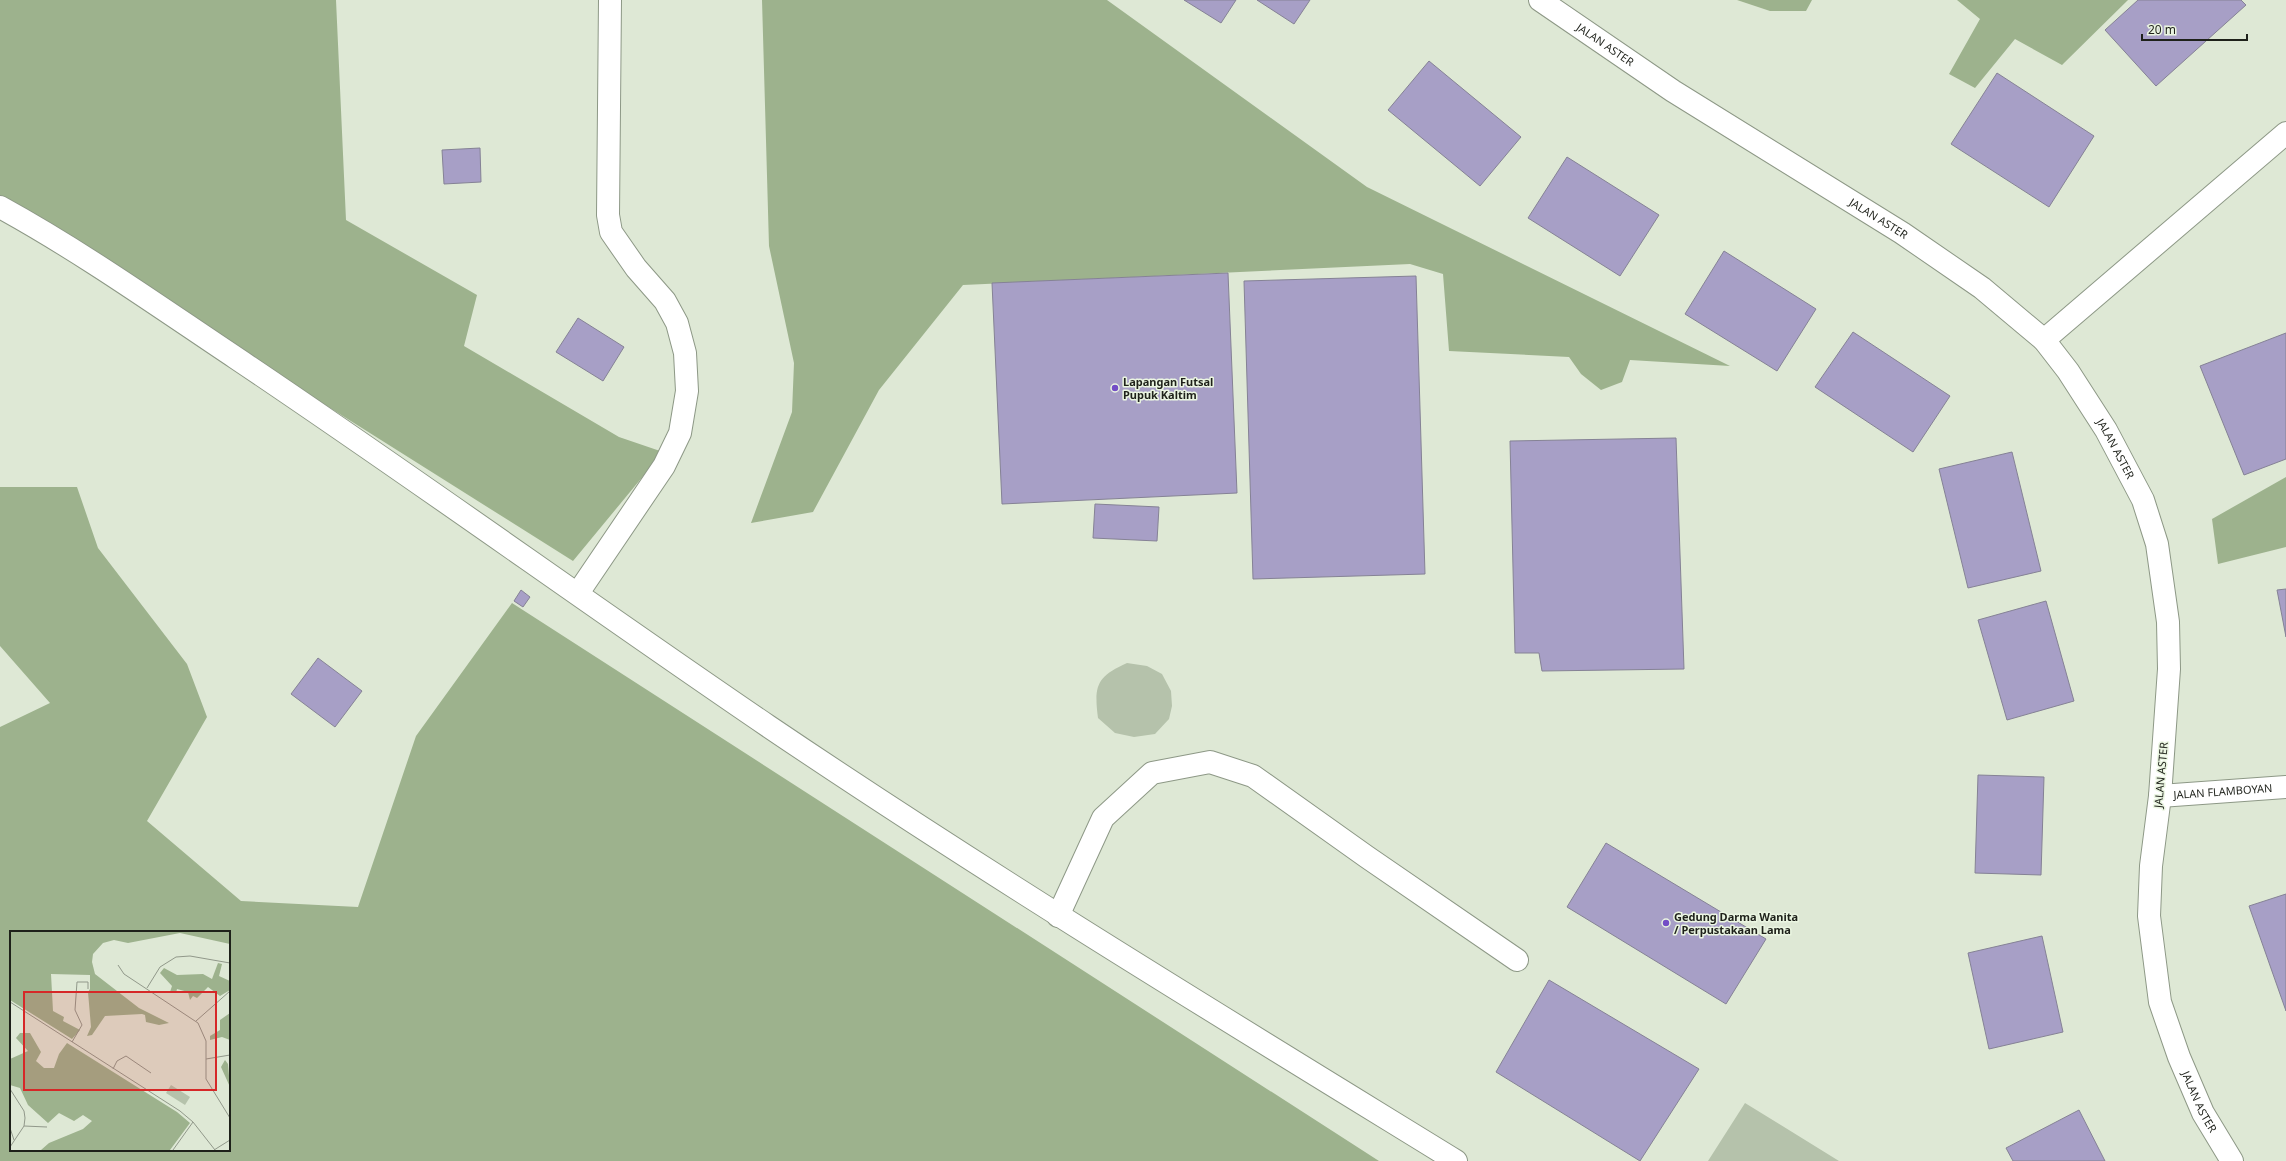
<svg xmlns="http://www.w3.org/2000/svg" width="2286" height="1161" font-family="'Noto Sans',sans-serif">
<rect width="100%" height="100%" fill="#dee8d5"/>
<path fill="#b5c2ab" d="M 1127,663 L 1147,666 L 1162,674 L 1171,691 L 1172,706 L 1169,719 L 1155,734 L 1134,737 L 1115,733 L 1098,718 C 1094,686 1096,677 1127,663 Z
M 1745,1103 L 1839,1161 L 1708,1161 Z"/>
<path fill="#9db28d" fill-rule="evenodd" d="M 0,0 L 336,0 L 346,220 L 477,295 L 464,346 L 619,437 L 663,452 L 573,561 L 0,200 Z
M 762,0 L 1107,0 L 1367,187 L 1730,366 L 1630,360 L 1622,382 L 1601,390 L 1581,374 L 1569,357 L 1449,351 L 1443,274 L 1410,264 L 963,285 L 879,390 L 813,512 L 751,523 L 792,412 L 794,363 L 769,246 Z
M 1737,0 L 1812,0 L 1806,11 L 1770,11 Z
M 1957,0 L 2128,0 L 2062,65 L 2015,39 L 1975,88 L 1949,74 L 1980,19 Z
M 2286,477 L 2286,547 L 2218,564 L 2212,519 Z
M 0,487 L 77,487 L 98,548 L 187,664 L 207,717 L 147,821 L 241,901 L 358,907 L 416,736 L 512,603 L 1379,1161 L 0,1161 L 0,727 L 50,703 L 0,646 ZM 11,932 L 229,932 L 229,1150 L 11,1150 Z"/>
<path fill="#a79fc6" stroke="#858295" d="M 1184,0 L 1236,0 L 1221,23 Z
M 1257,0 L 1310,0 L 1294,24 Z
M 2138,0 L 2241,0 L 2246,5 L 2156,86 L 2105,30 Z
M 1429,61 L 1521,137 L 1480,186 L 1388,110 Z
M 1997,73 L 2094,136 L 2049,207 L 1951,144 Z
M 480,148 L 481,182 L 444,184 L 442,150 Z
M 1567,157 L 1659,215 L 1620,276 L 1528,218 Z
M 1724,251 L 1816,309 L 1777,371 L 1685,314 Z
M 1228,273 L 1237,493 L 1002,504 L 992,283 Z
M 1416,276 L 1425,574 L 1253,579 L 1244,281 Z
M 578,318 L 624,347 L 603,381 L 556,352 Z
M 1853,332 L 1950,396 L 1913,452 L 1815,387 Z
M 2286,333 L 2286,459 L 2244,475 L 2200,366 Z
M 1676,438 L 1684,669 L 1542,671 L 1539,653 L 1515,653 L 1510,441 Z
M 2012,452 L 2041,571 L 1968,588 L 1939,469 Z
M 1095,504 L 1159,507 L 1157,541 L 1093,538 Z
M 2286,589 L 2286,637 L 2277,590 Z
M 521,590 L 530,597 L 523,607 L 514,601 Z
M 2046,601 L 2074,701 L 2007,720 L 1978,620 Z
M 318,658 L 362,691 L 335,727 L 291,694 Z
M 1978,775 L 2044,777 L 2041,875 L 1975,873 Z
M 1606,843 L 1766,939 L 1726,1004 L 1567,907 Z
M 2286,894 L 2286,1011 L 2249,906 Z
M 2042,936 L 2063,1032 L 1989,1049 L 1968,953 Z
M 1549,980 L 1699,1069 L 1640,1161 L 1496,1072 Z
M 2079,1110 L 2105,1161 L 2013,1161 L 2006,1148 Z"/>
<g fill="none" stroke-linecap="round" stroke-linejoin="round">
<defs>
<g id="minor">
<path id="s1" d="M 1540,0 L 1673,91 L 1902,233 L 1982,288 L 2044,340 L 2068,371 L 2106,430 L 2143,500 L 2157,544 L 2168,622 L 2169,669 L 2160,796 L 2151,866 L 2149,916 L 2160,1002 L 2179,1057 L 2203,1113 L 2232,1161"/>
<path d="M 0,207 C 82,252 158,306 236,358 C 415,478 590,605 768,726 C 993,878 1225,1019 1456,1161"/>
<path d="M 2044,340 L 2286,133"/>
<path d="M 578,593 L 664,466 L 680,433 L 687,391 L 685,353 L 677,323 L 665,301 L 636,268 L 611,232 L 608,215 L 610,0"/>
<path id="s2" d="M 2160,796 L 2286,787"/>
<path d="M 1058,916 L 1103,818 L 1152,773 L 1210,762 L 1253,776 L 1367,857 L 1517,960"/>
</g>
</defs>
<use href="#minor" stroke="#8d9886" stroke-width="24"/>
<use href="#minor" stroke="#fff" stroke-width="22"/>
</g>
<g fill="#734dc6" stroke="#ebf6e2" stroke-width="1.5">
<circle cx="1115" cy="388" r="4"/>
<circle cx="1666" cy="923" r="4"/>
</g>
<g text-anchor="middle" stroke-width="3" stroke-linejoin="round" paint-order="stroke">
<g font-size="11" fill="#1e211a" stroke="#ebf6e2">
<text dy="4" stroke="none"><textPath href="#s1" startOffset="79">JALAN ASTER</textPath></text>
<text dy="4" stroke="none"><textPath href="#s1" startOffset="403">JALAN ASTER</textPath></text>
<text dy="4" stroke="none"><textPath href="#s1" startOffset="739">JALAN ASTER</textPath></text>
<text transform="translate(2161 775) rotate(-85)" y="4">JALAN ASTER</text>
<text dy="4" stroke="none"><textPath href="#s2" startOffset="63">JALAN FLAMBOYAN</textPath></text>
<text dy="4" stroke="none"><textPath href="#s1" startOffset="1411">JALAN ASTER</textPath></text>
</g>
<g font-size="11" font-weight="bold" fill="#1e211a" stroke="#ebf6e2" text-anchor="start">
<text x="1123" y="386">Lapangan Futsal<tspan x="1123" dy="13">Pupuk Kaltim</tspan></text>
<text x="1674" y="921">Gedung Darma Wanita<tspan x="1674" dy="13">/ Perpustakaan Lama</tspan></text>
</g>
</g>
<g transform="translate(10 931)">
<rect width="220" height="220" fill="#dee8d5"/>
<path d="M 161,154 L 180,166 L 175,174 L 156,162 Z" fill="#b5c2ab"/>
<path d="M 0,1 L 220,1 L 220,13 L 170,2 L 118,12 L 104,9 L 93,12 L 83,23 L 82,31 L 85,43 L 129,77 L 159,92 L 149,94 L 136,91 L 135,84 L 132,83 L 95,85 L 82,104 L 77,105 L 81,96 L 78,61 L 80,58 L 80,44 L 41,43 L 43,80 L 54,86 L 53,90 L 70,99 L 62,108 L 0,69 ZM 208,32 L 212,33 L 209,45 L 220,50 L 220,59 L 210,65 L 198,56 L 187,67 L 183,65 L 180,69 L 178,61 L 167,58 L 166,62 L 160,61 L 162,55 L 150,42 L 154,37 L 167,44 L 193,43 L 202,48 ZM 220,82 L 220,109 L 212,106 L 200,109 L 200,105 L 210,99 L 210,89 ZM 10,102 L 20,102 L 31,121 L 26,130 L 34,137 L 44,137 L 49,123 L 57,112 L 167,181 L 180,192 L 160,219 L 31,219 L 39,212 L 73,198 L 82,190 L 73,184 L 64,190 L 49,182 L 38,192 L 18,174 L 10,157 L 0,154 L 0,128 L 18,120 L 6,107 ZM 215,129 L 218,133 L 220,156 L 211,136 Z" fill="#9db28d"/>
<path fill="none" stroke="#91988a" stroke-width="1" d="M 108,34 L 114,43 L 188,92 L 196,110 L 196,148 L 220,187M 137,57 L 150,36 L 166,26 L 180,25 L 220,32M 0,71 L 170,180 L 183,191 L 205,219M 186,90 L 220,60M 62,111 L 72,94 L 65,79 L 67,51 L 78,51 L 78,58M 196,128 L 220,124M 103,138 L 107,130 L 116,125 L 141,142M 0,158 L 14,180 L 15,187 L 14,195 L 0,216M 14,195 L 37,196M 0,197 L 4,209M 163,219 L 183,191M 204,219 L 220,209"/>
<path fill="#d62828" fill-opacity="0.15" stroke="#d62828" stroke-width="2" d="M 14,61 L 206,61 L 206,159 L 14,159 Z"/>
<rect width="220" height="220" fill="none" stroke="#1e211a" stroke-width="2"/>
</g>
<path d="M2142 34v6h105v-6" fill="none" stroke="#1e211a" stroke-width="2"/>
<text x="2148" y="34" font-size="12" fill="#1e211a" stroke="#ebf6e2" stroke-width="3" paint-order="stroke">20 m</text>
</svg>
